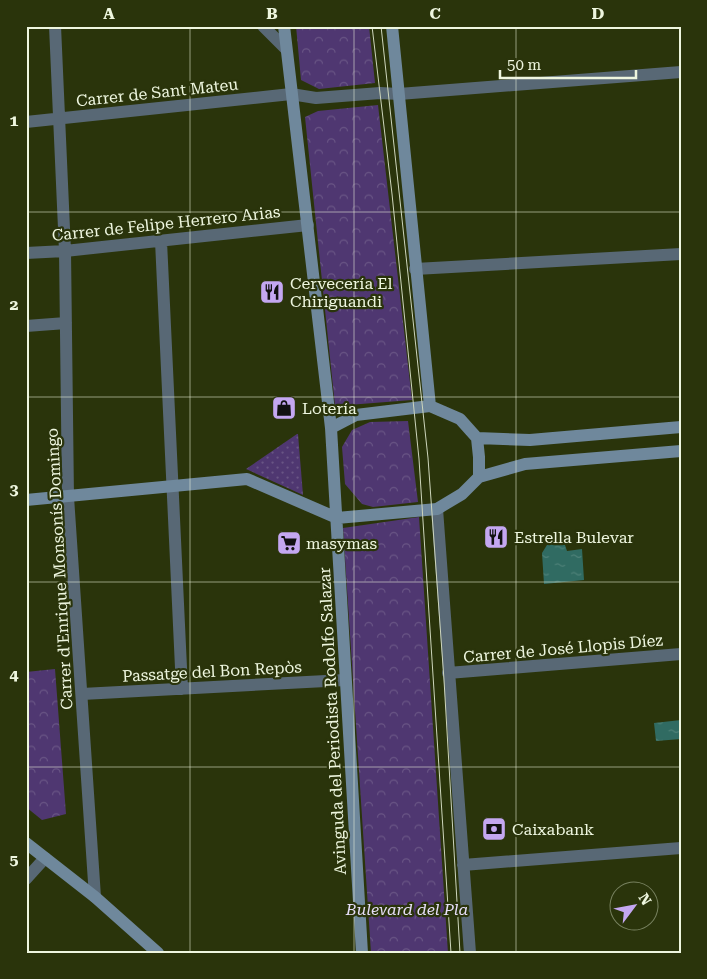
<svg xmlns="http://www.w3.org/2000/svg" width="707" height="979" font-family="'Roboto Serif',serif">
<defs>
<pattern id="grass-dots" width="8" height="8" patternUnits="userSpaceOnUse" patternTransform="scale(1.25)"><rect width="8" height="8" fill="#4f3771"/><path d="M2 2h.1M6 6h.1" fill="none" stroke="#695585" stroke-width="1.8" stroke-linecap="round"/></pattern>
<pattern id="park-crowns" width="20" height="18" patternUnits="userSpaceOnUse" patternTransform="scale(1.25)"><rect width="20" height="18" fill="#4f3771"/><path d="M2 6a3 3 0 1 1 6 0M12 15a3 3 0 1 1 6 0" fill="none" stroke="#695585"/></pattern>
<pattern id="water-ripples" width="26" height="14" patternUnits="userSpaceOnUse" patternTransform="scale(1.25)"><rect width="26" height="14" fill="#306b62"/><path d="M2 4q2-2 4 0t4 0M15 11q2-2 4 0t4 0" fill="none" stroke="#4e8178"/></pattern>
</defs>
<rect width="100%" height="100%" fill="#2a340b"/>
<path fill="url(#grass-dots)" d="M 298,434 L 303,495 L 246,469 L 297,434 Z"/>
<path fill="url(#park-crowns)" d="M 296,26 L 369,26 L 375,83 L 319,89 L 301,80 Z
M 378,105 L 412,400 L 335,406 L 305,117 L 318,111 Z
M 408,421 L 418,502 L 373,507 L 362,504 L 345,484 L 342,447 L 352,430 L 370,422 Z
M 419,517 L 448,953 L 371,953 L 343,528 Z
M 55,669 L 66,814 L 42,820 L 26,807 L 26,672 Z"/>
<path fill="url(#water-ripples)" d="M 560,542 L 565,545 L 567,551 L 582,549 L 584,580 L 544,584 L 542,553 L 547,545 Z
M 681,720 L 681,739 L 656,741 L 654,723 Z"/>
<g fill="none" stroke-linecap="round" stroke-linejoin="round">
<path stroke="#586875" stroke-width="12" d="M 55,26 L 65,251 L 68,497 L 95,897
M 263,26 L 286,49
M 26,122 L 291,94 L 316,98 L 380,93 L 399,94 L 681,72
M 161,241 L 182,689
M 26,253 L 65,251 L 308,225
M 415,269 L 681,254
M 26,326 L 66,323
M 437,509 L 470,953
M 448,673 L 681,654
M 82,694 L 345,680
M 463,865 L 681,848
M 26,879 L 45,858"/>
<path stroke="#6f889c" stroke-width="12" d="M 284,26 L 331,428 L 362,953
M 392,26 L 430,406
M 331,428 L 356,415 L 430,406 L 460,419 L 477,438 L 530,440 L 681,427
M 477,438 L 479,457 L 479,477
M 26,500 L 247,479 L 337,518 L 437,509 L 462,494 L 479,477 L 525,464 L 681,451
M 26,843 L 95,897 L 158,953"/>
<path stroke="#ced6bc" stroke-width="1" d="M 372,26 L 392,194 L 419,459 L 451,953
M 381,26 L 428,458 L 444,680 L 460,953"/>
</g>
<path fill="none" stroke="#eef6df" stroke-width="1" stroke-opacity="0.55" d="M 190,26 L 190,953M 354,26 L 354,953M 516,26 L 516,953M 26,212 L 681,212M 26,397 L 681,397M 26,582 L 681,582M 26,767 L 681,767"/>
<defs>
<symbol id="restaurant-square" viewBox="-11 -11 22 22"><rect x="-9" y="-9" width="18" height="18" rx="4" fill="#c4a7f1" stroke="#2a340b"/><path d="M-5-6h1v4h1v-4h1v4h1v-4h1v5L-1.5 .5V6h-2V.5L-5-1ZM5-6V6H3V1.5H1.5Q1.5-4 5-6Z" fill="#111"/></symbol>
<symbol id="shop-square" viewBox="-11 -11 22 22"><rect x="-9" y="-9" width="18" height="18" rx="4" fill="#c4a7f1" stroke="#2a340b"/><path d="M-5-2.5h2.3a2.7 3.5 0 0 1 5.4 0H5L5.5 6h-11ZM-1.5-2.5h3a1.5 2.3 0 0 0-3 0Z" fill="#111"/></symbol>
<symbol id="supermarket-square" viewBox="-11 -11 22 22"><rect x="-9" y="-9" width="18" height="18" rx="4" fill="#c4a7f1" stroke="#2a340b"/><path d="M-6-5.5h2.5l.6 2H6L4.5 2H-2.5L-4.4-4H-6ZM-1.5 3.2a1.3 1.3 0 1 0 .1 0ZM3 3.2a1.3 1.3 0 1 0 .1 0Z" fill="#111"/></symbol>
<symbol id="bank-square" viewBox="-11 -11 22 22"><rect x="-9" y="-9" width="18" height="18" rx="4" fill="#c4a7f1" stroke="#2a340b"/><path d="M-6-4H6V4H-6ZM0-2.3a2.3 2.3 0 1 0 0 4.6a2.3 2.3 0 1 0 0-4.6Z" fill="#111"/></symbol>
</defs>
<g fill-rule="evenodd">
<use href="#restaurant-square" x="258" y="278" width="28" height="28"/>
<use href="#shop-square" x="270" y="394" width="28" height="28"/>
<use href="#restaurant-square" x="482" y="523" width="28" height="28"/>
<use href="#supermarket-square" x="275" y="529" width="28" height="28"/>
<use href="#bank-square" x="480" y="815" width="28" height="28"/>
</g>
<g text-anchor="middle" stroke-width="4.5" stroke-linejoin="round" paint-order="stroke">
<g font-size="16" fill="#eef6df" stroke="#2a340b">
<text transform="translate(157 92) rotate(-6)" y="6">Carrer de Sant Mateu</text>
<text transform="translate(166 223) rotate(-6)" y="6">Carrer de Felipe Herrero Arias</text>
<text transform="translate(59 569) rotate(-93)" y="6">Carrer d'Enrique Monsonís Domingo</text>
<text transform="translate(563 648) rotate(-5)" y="6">Carrer de José Llopis Díez</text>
<text transform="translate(212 671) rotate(-3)" y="6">Passatge del Bon Repòs</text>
<text transform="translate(332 721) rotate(-93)" y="6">Avinguda del Periodista Rodolfo Salazar</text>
</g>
<g font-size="16" fill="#eef6df" stroke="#2a340b" text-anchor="start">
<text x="290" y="289">Cervecería El<tspan x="290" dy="18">Chiriguandi</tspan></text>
<text x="302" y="414">Lotería</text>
<text x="514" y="543">Estrella Bulevar</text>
<text x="306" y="549">masymas</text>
<text x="512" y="835">Caixabank</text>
</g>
<g font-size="16" font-style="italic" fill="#e7def9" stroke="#2a340b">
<text x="407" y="915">Bulevard del Pla</text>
</g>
</g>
<rect width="707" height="979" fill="none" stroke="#2a340b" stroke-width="55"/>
<g transform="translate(634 906) rotate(58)"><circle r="24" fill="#2a340b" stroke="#788260"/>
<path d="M0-4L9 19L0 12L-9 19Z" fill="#c4a7f1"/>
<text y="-8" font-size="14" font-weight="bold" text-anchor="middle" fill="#eef6df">N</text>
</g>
<path d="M500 70v8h136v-8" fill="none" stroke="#eef6df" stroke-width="2.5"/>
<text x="507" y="70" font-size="15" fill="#eef6df" stroke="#2a340b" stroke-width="4" paint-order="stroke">50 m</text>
<rect x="28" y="28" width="652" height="924" fill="none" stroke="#eef6df" stroke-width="2"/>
<g font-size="16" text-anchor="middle" font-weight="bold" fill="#eef6df">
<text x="109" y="19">A</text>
<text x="272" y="19">B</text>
<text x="435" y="19">C</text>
<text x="598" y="19">D</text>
<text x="14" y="126">1</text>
<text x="14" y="310">2</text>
<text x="14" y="495">3</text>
<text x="14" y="680">4</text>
<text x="14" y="865">5</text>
</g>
</svg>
